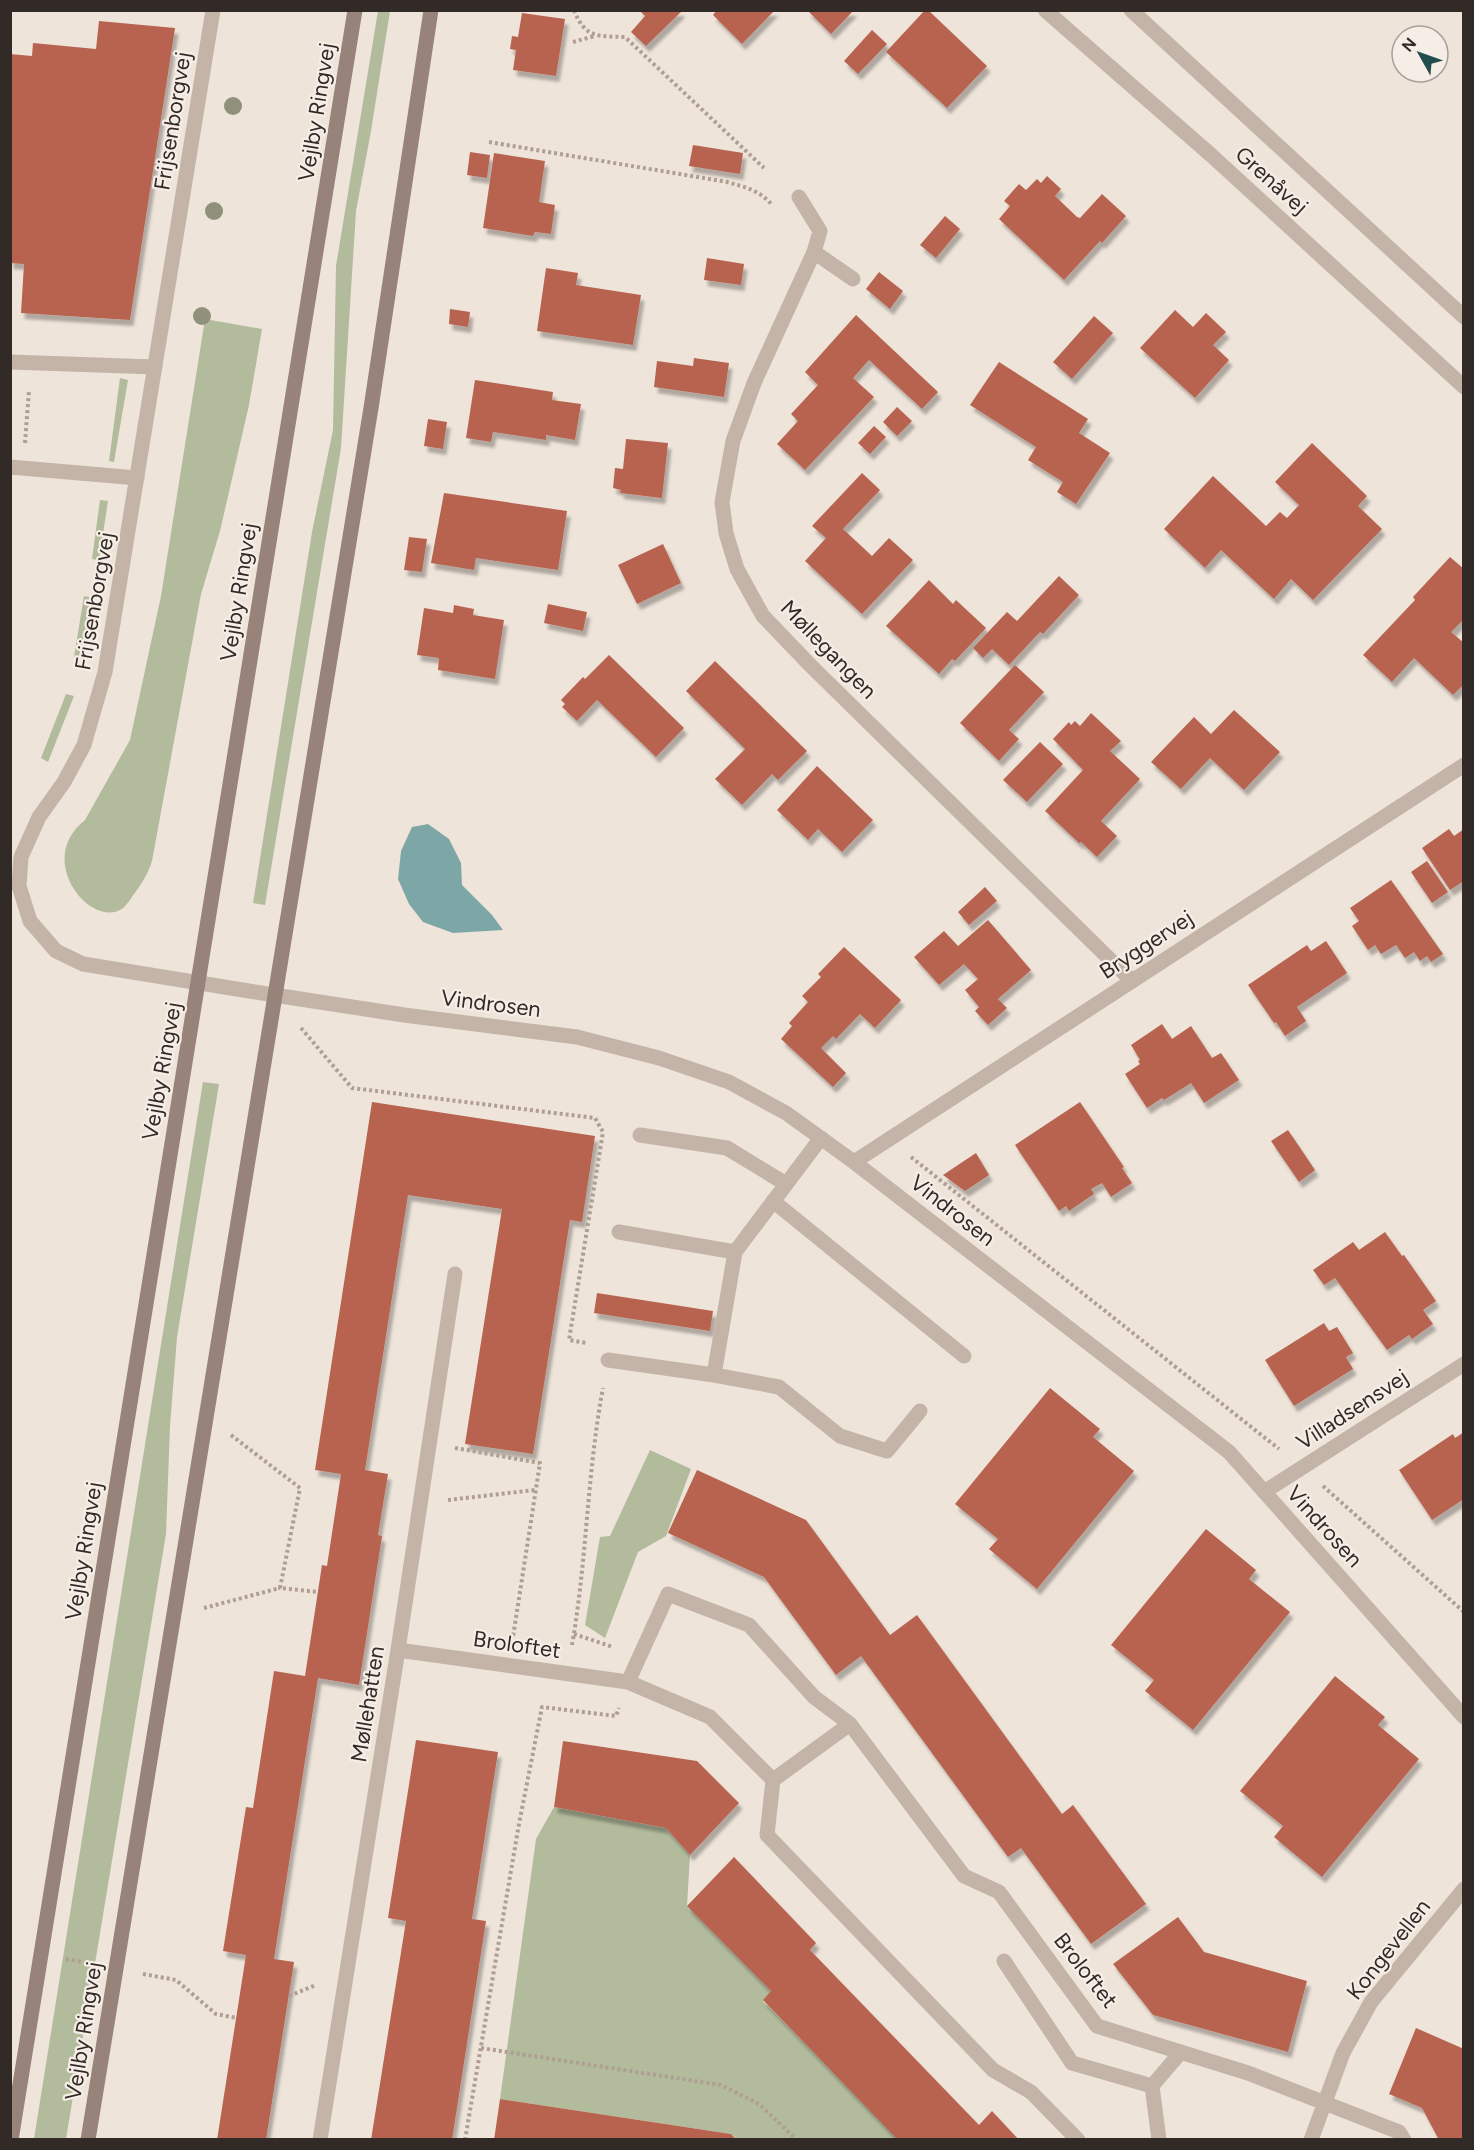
<svg xmlns="http://www.w3.org/2000/svg" width="1474" height="2150" font-family="Figtree,sans-serif">
<defs>
<filter id="shadow"><feDropShadow dx="3.5" dy="6" stdDeviation="1.5" flood-color="#0004"/></filter>
</defs>
<rect width="100%" height="100%" fill="#eee4da"/>
<path fill="#b2bb9c" d="M 378,11 L 390,11 L 371,131 L 356,211 L 341,448 L 265,905 L 253,903 L 312,532 L 333,430 L 336,266 Z
M 205,319 L 262,329 L 249,405 L 220,531 L 201,594 L 152,861 C 148,874 142,883 134,894 C 131,898 127,905 123,908 C 93,931 33,861 85,820 L 130,740 L 161,596 Z
M 120,378 L 128,380 L 114,462 L 109,461 Z
M 100,500 L 108,501 L 99,560 L 92,559 Z
M 84,596 L 93,598 L 83,659 L 74,657 Z
M 66,694 L 74,696 L 48,762 L 41,758 Z
M 203,1082 L 219,1084 L 177,1337 L 170,1426 L 166,1534 L 66,2139 L 34,2139 Z
M 650,1450 L 691,1469 L 666,1536 L 638,1552 L 605,1638 L 585,1625 L 600,1537 L 610,1536 Z
M 554,1807 L 666,1828 L 690,1855 L 687,1906 L 771,1991 L 763,2001 L 898,2139 L 737,2139 L 731,2134 L 500,2099 L 536,1839 Z"/>
<path fill="#7da7a7" d="M 428,824 L 449,839 L 461,863 L 462,885 L 492,915 L 503,930 L 453,933 L 423,922 L 409,904 L 398,879 L 401,851 L 412,827 Z"/>
<path fill="#b7644f" filter="url(#shadow)" d="M 639,10 L 680,10 L 681,12 L 646,46 L 631,32 L 645,16 Z
M 717,10 L 775,10 L 742,44 L 713,15 Z
M 807,10 L 854,10 L 831,34 Z
M 925,10 L 928,10 L 987,66 L 947,108 L 886,52 Z
M 522,13 L 565,19 L 556,76 L 513,70 L 516,50 L 510,49 L 512,36 L 518,37 Z
M 99,21 L 175,28 L 130,320 L 21,313 L 24,264 L 10,263 L 10,54 L 32,56 L 33,43 L 96,49 Z
M 872,30 L 887,44 L 858,74 L 844,61 Z
M 693,145 L 743,153 L 740,174 L 689,166 Z
M 470,152 L 490,155 L 487,178 L 467,175 Z
M 494,153 L 545,161 L 539,202 L 555,205 L 551,234 L 535,232 L 533,236 L 483,228 Z
M 1047,176 L 1061,189 L 1055,196 L 1077,217 L 1080,218 L 1102,194 L 1126,216 L 1102,243 L 1100,241 L 1064,280 L 999,219 L 1010,206 L 1004,201 L 1019,184 L 1026,190 L 1037,179 L 1041,183 Z
M 945,216 L 960,229 L 936,258 L 920,245 Z
M 707,258 L 744,264 L 741,285 L 704,280 Z
M 546,268 L 578,273 L 576,285 L 641,295 L 633,345 L 537,331 Z
M 879,272 L 903,291 L 890,309 L 866,289 Z
M 450,309 L 470,312 L 468,327 L 449,324 Z
M 1175,310 L 1193,327 L 1206,313 L 1226,332 L 1213,345 L 1229,360 L 1195,398 L 1140,348 Z
M 856,315 L 938,392 L 922,409 L 869,360 L 853,378 L 874,397 L 805,470 L 777,444 L 798,421 L 791,414 L 818,385 L 805,372 Z
M 1094,316 L 1113,333 L 1072,379 L 1053,362 Z
M 694,358 L 729,363 L 724,397 L 654,387 L 657,361 L 693,366 Z
M 999,362 L 1088,419 L 1079,433 L 1110,453 L 1076,504 L 1057,492 L 1063,482 L 1028,460 L 1036,447 L 970,405 Z
M 475,380 L 553,392 L 552,400 L 581,404 L 575,440 L 546,435 L 546,440 L 493,432 L 491,442 L 466,438 Z
M 897,407 L 912,421 L 897,436 L 883,422 Z
M 428,419 L 447,422 L 443,449 L 424,446 Z
M 874,426 L 886,437 L 870,454 L 858,443 Z
M 626,439 L 668,443 L 662,498 L 620,493 L 621,490 L 613,488 L 615,468 L 623,469 Z
M 1312,443 L 1367,496 L 1358,506 L 1382,529 L 1313,600 L 1291,579 L 1274,599 L 1221,550 L 1205,568 L 1164,529 L 1213,476 L 1266,526 L 1280,512 L 1287,518 L 1299,505 L 1275,482 Z
M 862,473 L 880,490 L 843,529 L 872,556 L 889,538 L 913,560 L 862,614 L 805,561 L 826,538 L 812,526 Z
M 444,493 L 567,511 L 558,570 L 476,558 L 474,570 L 431,563 Z
M 409,537 L 427,539 L 422,572 L 404,570 Z
M 663,544 L 681,583 L 637,604 L 618,565 Z
M 1450,557 L 1464,569 L 1464,619 L 1451,632 L 1464,643 L 1464,684 L 1453,695 L 1414,658 L 1392,682 L 1363,655 L 1415,600 L 1413,597 Z
M 1059,576 L 1079,595 L 1043,634 L 1040,632 L 1009,665 L 992,649 L 983,658 L 973,648 L 1007,612 L 1017,621 Z
M 929,580 L 953,604 L 956,600 L 986,628 L 955,661 L 952,659 L 939,674 L 886,626 Z
M 548,604 L 587,612 L 583,631 L 544,623 Z
M 454,605 L 474,609 L 473,615 L 504,620 L 495,679 L 438,670 L 439,658 L 417,655 L 424,608 L 453,613 Z
M 609,655 L 684,728 L 656,757 L 597,700 L 577,721 L 562,707 L 565,704 L 561,700 L 583,677 L 585,679 Z
M 715,661 L 807,751 L 778,780 L 772,774 L 742,805 L 715,779 L 745,749 L 686,691 Z
M 1015,665 L 1044,692 L 1009,730 L 1019,739 L 999,761 L 960,723 Z
M 1234,710 L 1280,752 L 1244,790 L 1210,758 L 1181,789 L 1151,762 L 1194,717 L 1211,734 Z
M 1091,713 L 1121,741 L 1110,751 L 1140,779 L 1101,821 L 1117,836 L 1097,857 L 1081,842 L 1079,843 L 1045,811 L 1083,770 L 1053,739 L 1069,722 L 1071,725 L 1075,721 L 1080,726 Z
M 1040,742 L 1063,764 L 1027,802 L 1003,780 Z
M 817,766 L 873,820 L 842,852 L 818,829 L 808,840 L 777,810 Z
M 1449,829 L 1454,836 L 1464,829 L 1464,881 L 1450,890 L 1422,848 Z
M 1427,861 L 1448,892 L 1432,903 L 1411,872 Z
M 1391,880 L 1443,954 L 1431,962 L 1427,956 L 1420,961 L 1414,952 L 1405,958 L 1396,945 L 1381,954 L 1375,945 L 1368,950 L 1352,926 L 1359,921 L 1350,908 Z
M 985,887 L 997,901 L 969,925 L 958,912 Z
M 988,920 L 1031,970 L 998,999 L 1007,1008 L 988,1025 L 975,1011 L 979,1007 L 965,990 L 978,979 L 964,964 L 939,985 L 914,957 L 944,931 L 958,946 Z
M 1326,941 L 1347,973 L 1297,1007 L 1306,1021 L 1285,1036 L 1276,1022 L 1274,1023 L 1248,985 L 1307,945 L 1311,951 Z
M 844,947 L 901,1000 L 875,1028 L 860,1014 L 836,1039 L 833,1036 L 821,1048 L 846,1073 L 833,1087 L 781,1039 L 792,1026 L 789,1023 L 808,1002 L 802,996 L 821,977 L 818,974 Z
M 1162,1024 L 1172,1039 L 1191,1026 L 1212,1058 L 1221,1053 L 1239,1080 L 1204,1103 L 1191,1083 L 1164,1100 L 1162,1098 L 1147,1108 L 1125,1074 L 1140,1064 L 1138,1061 L 1140,1060 L 1131,1045 Z
M 372,1102 L 595,1136 L 582,1222 L 570,1220 L 533,1454 L 465,1444 L 502,1209 L 408,1195 L 365,1470 L 388,1474 L 378,1535 L 382,1536 L 359,1685 L 318,1678 L 274,1959 L 294,1962 L 266,2140 L 217,2140 L 246,1955 L 223,1951 L 246,1807 L 253,1808 L 274,1671 L 305,1676 L 322,1565 L 327,1566 L 341,1474 L 315,1470 Z
M 1080,1102 L 1124,1167 L 1122,1168 L 1132,1183 L 1111,1197 L 1102,1183 L 1091,1189 L 1094,1194 L 1069,1211 L 1066,1206 L 1059,1211 L 1015,1145 Z
M 1288,1130 L 1315,1170 L 1299,1182 L 1271,1141 Z
M 976,1153 L 989,1175 L 965,1191 L 943,1175 Z
M 1385,1232 L 1402,1256 L 1404,1255 L 1436,1301 L 1423,1310 L 1433,1324 L 1412,1339 L 1409,1335 L 1387,1350 L 1335,1278 L 1324,1285 L 1313,1270 L 1353,1242 L 1359,1250 Z
M 597,1293 L 713,1311 L 710,1331 L 594,1313 Z
M 1324,1323 L 1329,1331 L 1337,1327 L 1353,1353 L 1346,1357 L 1353,1369 L 1294,1406 L 1265,1360 Z
M 1050,1388 L 1100,1429 L 1093,1437 L 1134,1471 L 1037,1589 L 989,1549 L 998,1539 L 955,1504 Z
M 1464,1432 L 1464,1499 L 1432,1520 L 1399,1470 L 1453,1434 L 1455,1438 Z
M 697,1470 L 806,1520 L 890,1635 L 917,1615 L 1062,1814 L 1073,1805 L 1146,1904 L 1091,1944 L 1021,1848 L 1008,1857 L 861,1656 L 836,1675 L 764,1577 L 668,1533 Z
M 1206,1529 L 1256,1570 L 1249,1579 L 1290,1612 L 1193,1730 L 1145,1691 L 1154,1680 L 1111,1645 Z
M 1335,1676 L 1385,1717 L 1378,1725 L 1419,1759 L 1322,1877 L 1274,1837 L 1283,1826 L 1240,1791 Z
M 416,1740 L 498,1752 L 472,1919 L 486,1921 L 452,2140 L 371,2140 L 406,1921 L 388,1918 Z
M 563,1741 L 697,1761 L 739,1803 L 690,1855 L 666,1828 L 554,1807 Z
M 734,1857 L 816,1943 L 810,1950 L 979,2125 L 992,2111 L 1019,2140 L 898,2140 L 763,2000 L 771,1991 L 687,1906 Z
M 1178,1917 L 1204,1952 L 1307,1981 L 1288,2052 L 1153,2015 L 1113,1964 Z
M 1416,2028 L 1464,2049 L 1464,2140 L 1439,2140 L 1422,2108 L 1389,2094 Z
M 500,2099 L 731,2134 L 737,2140 L 494,2140 Z"/>
<g fill="none" stroke-linecap="round" stroke-linejoin="round">
<path stroke="#b09e92" stroke-width="4" stroke-dasharray="3 3" stroke-linecap="butt" d="M 574,10 C 585,39 599,36 625,37 L 764,168
M 573,42 L 595,36
M 489,142 L 727,182 C 744,187 760,190 772,205
M 25,443 L 29,390
M 301,1028 L 352,1088 L 595,1118 L 603,1132 L 569,1340 L 587,1343
M 911,1157 L 1279,1449
M 231,1435 L 300,1488 L 280,1588 L 318,1592
M 455,1448 L 540,1463 L 513,1637
M 1323,1486 L 1464,1612
M 448,1500 L 535,1490
M 204,1608 L 280,1588
M 574,1634 L 613,1647
M 572,1645 C 587,1560 587,1473 603,1388
M 66,1959 L 88,1963
M 143,1974 L 176,1980 L 216,2014 L 237,2018
M 289,1996 L 316,1985
M 481,2048 L 721,2085 L 759,2104 L 797,2140
M 465,2140 L 519,1824 L 542,1707 L 616,1716 L 619,1708"/>
<path stroke="#c4b4a8" stroke-width="15" d="M 814,252 L 853,279
M 10,362 L 155,367
M 10,467 L 137,478
M 640,1135 L 727,1148 L 786,1184
M 773,1201 L 964,1356
M 619,1232 L 735,1252 L 821,1138
M 608,1360 L 714,1375 L 735,1252
M 714,1375 L 779,1387 L 840,1436 L 887,1451 L 920,1411
M 1004,1961 L 1072,2063 L 1152,2086
M 1159,2140 L 1152,2086 L 1181,2052"/>
<path stroke="#c4b4a8" stroke-width="15" d="M 799,197 L 820,231 L 814,252 L 754,383 L 733,441 L 722,502 L 726,533 L 737,569 L 763,616 L 811,666 L 1132,981
M 274,995 L 404,1015 L 577,1037 L 659,1058 L 729,1082 L 786,1113 L 854,1162 L 1229,1452 L 1464,1717
M 854,1162 L 1464,765
M 1264,1492 L 1464,1364
M 398,1650 L 628,1682
M 773,1780 L 850,1724
M 320,2140 L 398,1650 L 455,1274
M 1078,2140 L 1031,2092 L 993,2070 L 767,1835 L 773,1780 L 710,1717 L 628,1682 L 668,1594 L 749,1625 L 814,1697 L 850,1724 L 964,1876 L 999,1892 L 1097,2026 L 1248,2073 L 1399,2132 L 1404,2140
M 1311,2140 L 1343,2053 L 1371,2002 L 1464,1889"/>
<path stroke="#c4b4a8" stroke-width="15" d="M 213,10 L 105,672 L 84,745 L 64,782 L 39,817 L 21,857 L 19,886 L 30,921 L 56,951 L 83,964 L 274,995
M 1045,10 L 1211,155 L 1464,387
M 1131,10 L 1464,317"/>
<path stroke="#978379" stroke-width="15" d="M 11,2140 L 355,10
M 88,2140 L 371,408 L 431,10"/>
</g>
<g fill="#90917b">
<circle cx="233" cy="106" r="9"/>
<circle cx="214" cy="211" r="9"/>
<circle cx="202" cy="316" r="9"/>
</g>
<g text-anchor="middle" stroke-width="4.5" stroke-linejoin="round" paint-order="stroke">
<g font-size="22" fill="#322a27" stroke="#f6eee6">
<text transform="translate(316 112) rotate(-81)" y="8">Vejlby Ringvej</text>
<text transform="translate(172 121) rotate(-81)" y="8">Frijsenborgvej</text>
<text transform="translate(1272 180) rotate(42)" y="8">Grenåvej</text>
<text transform="translate(238 592) rotate(-81)" y="8">Vejlby Ringvej</text>
<text transform="translate(94 601) rotate(-80)" y="8">Frijsenborgvej</text>
<text transform="translate(829 649) rotate(46)" y="8">Møllegangen</text>
<text transform="translate(1146 944) rotate(-33)" y="8">Bryggervej</text>
<text transform="translate(491 1003) rotate(7)" y="8">Vindrosen</text>
<text transform="translate(161 1071) rotate(-80)" y="8">Vejlby Ringvej</text>
<text transform="translate(953 1210) rotate(38)" y="8">Vindrosen</text>
<text transform="translate(1352 1409) rotate(-33)" y="8">Villadsensvej</text>
<text transform="translate(1325 1526) rotate(48)" y="8">Vindrosen</text>
<text transform="translate(83 1551) rotate(-81)" y="8">Vejlby Ringvej</text>
<text transform="translate(517 1644) rotate(8)" y="8">Broloftet</text>
<text transform="translate(367 1704) rotate(-81)" y="8">Møllehatten</text>
<text transform="translate(1388 1949) rotate(-52)" y="8">Kongevellen</text>
<text transform="translate(1086 1970) rotate(52)" y="8">Broloftet</text>
<text transform="translate(83 2031) rotate(-81)" y="8">Vejlby Ringvej</text>
</g>
</g>
<rect width="1474" height="2150" fill="none" stroke="#322a27" stroke-width="24"/>
<g transform="translate(1420 54) rotate(310)"><circle r="28" fill="#f6eee6" stroke="#a8a09a" stroke-width="1.5"/>
<path d="M0-4.5L10 22L0 15L-10 22Z" fill="#224d4e"/>
<text y="-9" font-size="16" font-weight="bold" text-anchor="middle" fill="#322a27">N</text>
</g>
</svg>
